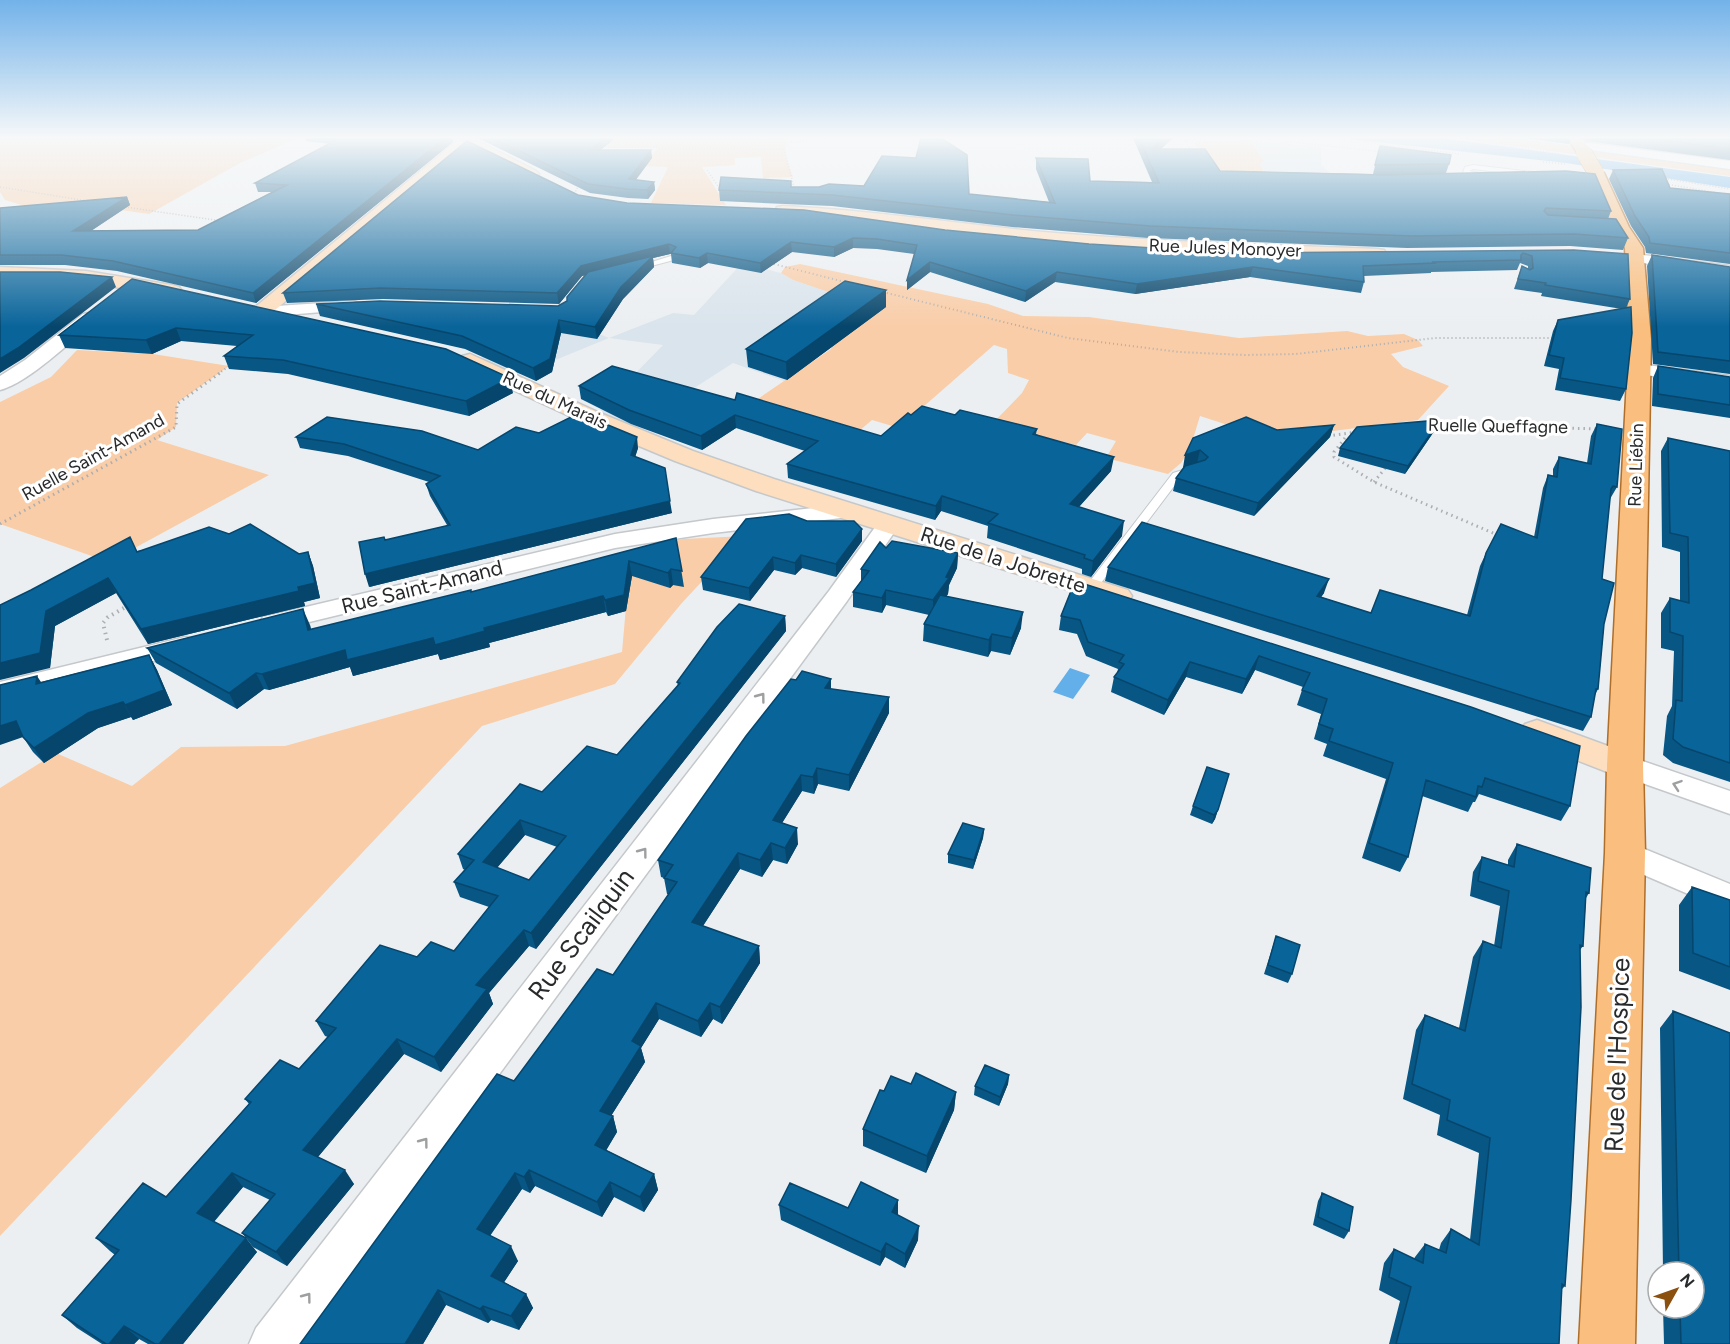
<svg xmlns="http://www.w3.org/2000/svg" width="1730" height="1344" font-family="Figtree,sans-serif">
<rect width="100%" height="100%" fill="#eceff2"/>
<path fill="#dae4ec" d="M 1250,140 L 1321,147 L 1321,165 L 1338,180 L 1266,175 L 1260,164 L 1264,161 Z
M 742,263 L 781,273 L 793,280 L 843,297 L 831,348 L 784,381 L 733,363 L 671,403 L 642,416 L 621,431 L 592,418 L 663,345 L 609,338 L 509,379 L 471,361 L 573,323 L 609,338 L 673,313 L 694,315 Z"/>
<path fill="#f9cda8" d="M 0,138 L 298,138 L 240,163 L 149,214 L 92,206 L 47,204 L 25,206 L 5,200 L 0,192 Z
M 613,138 L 789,138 C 780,148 789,166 793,177 L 763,178 L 761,157 L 735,158 L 735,165 L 702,167 L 726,205 L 651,203 L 668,167 L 643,166 L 658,148 L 606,148 Z
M 1457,138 L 1509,138 L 1730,165 L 1730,176 Z
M 1250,140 L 1264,161 L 1260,164 L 1266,176 L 1215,177 L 1194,142 Z
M 800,264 L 988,304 L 1023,316 L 1089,317 L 1239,338 L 1347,331 L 1368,336 L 1404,334 L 1418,340 L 1423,346 L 1391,354 L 1403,367 L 1449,386 L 1418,420 L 1271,439 L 1200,416 L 1193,439 L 1195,456 L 1187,454 L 1181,463 L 1168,474 L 1106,458 L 1116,441 L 1087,433 L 1076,445 L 992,424 L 1022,393 L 1029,380 L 1008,373 L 1007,349 L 994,345 L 899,428 L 872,420 L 852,437 L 746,407 L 831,349 L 843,297 L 793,280 L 781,273 L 785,267 Z
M 77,350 L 153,354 L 229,366 L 177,403 L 176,427 L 157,440 L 269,475 L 109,562 L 0,524 L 0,402 L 51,377 Z
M 744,536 L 681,604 L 615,684 L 482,726 L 0,1236 L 0,788 L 56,753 L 132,786 L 181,747 L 285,746 L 622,652 L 631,550 L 684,539 Z"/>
<path fill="#62afea" d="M 1340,138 L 1441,138 L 1730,177 L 1730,188 L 1566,163 Z
M 1070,668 L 1090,675 L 1073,699 L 1053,692 Z"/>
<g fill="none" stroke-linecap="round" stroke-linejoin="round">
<defs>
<path id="lane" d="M 1473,165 L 1532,172 L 1535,174 L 1532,176 L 1473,169 L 1469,171 L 1489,175 L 1486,177 L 1463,173 L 1465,167 Z
M 671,256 L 675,258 L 674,260 L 636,270 L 632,268 Z
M 1196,466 L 1200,467 L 1200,471 L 1181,477 L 1095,591 L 1087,591 L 1085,588 L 1087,585 L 1173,473 Z"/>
<path id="street" d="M 1580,142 L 1730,161 L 1730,169 L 1576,148 L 1576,144 Z
M 1635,254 L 1730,266 L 1730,276 L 1630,261 L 1628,258 L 1630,255 Z
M 353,301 L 359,303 L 361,306 L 359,309 L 261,317 L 253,312 L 261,307 Z
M 89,313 L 97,318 L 95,322 C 72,340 28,383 0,390 L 0,376 L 25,360 L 83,314 Z
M 1639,364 L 1730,376 L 1730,388 L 1633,373 L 1630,369 L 1633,365 Z
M 850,504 L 858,506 L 861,511 L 858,516 L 713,533 L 615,548 L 272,631 L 263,629 L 259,623 L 263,617 L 272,615 L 615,534 L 713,519 Z
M 889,517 L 897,519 L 900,524 L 847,601 L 301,1344 L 249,1344 L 256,1328 L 829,591 L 881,519 Z
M 185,637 L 194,639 L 198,645 L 194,651 L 0,700 L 0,682 Z
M 1625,755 L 1730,791 L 1730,814 L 1614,773 L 1610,766 L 1614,759 Z
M 1625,841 L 1730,884 L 1730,912 L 1614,862 L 1609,853 L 1614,844 Z"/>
<path id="secondary" d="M 453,138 L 472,138 L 536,171 L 539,174 L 536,177 L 526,177 L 466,148 L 268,316 L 254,316 L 251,312 L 254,308 L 456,142 Z
M 783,206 C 874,210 964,225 1055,233 C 1162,242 1270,245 1378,249 L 1384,250 L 1387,254 L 1384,258 L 1378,259 L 1095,246 L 777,215 L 775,211 L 777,207 Z
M 0,267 L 86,271 L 172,285 L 179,287 L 182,291 L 179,295 L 172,297 L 86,282 L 0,279 Z
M 470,354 L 600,413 L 693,451 L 774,479 L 1128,590 L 1132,596 L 1128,602 L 1117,605 L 1106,602 L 756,491 L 675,461 L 584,423 L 462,366 L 459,361 L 462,356 Z
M 1537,720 L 1638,757 L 1643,766 L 1638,775 L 1625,779 L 1525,740 L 1519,732 L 1525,724 Z"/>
<path id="primary" d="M 1568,138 L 1582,138 L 1591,153 L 1589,156 L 1579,156 Z
M 1596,168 L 1604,173 L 1629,227 L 1643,248 L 1651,339 L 1643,766 L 1645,853 L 1635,1344 L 1579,1344 L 1605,853 L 1607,766 L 1629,339 L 1625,248 L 1611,227 L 1588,173 Z"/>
</defs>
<use href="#lane" stroke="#c4c8cb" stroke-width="2"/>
<use href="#street" stroke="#c4c8cb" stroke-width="3"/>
<use href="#secondary" stroke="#c4c8cb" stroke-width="3"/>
<use href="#primary" stroke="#af6e29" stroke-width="3"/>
<path stroke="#acaeb1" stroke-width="1.5" stroke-dasharray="1 2" stroke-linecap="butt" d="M 789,138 L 784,149 L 795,191
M 1088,138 L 1138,140
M 1255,138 L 1384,152
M 1330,138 L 1461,154
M 1457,138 L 1560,154
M 1509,138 L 1556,144
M 1167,140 L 1233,138
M 1189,140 L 1186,142 L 1191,151
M 785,143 L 827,138
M 599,147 L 784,149
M 1543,162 L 1565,164
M 707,170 L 722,192
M 1668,179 L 1730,189
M 1666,184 L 1730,195
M 0,187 L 88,201
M 574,194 L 580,183
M 125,207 L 222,221"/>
<path stroke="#acaeb1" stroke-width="2" stroke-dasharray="1 3" stroke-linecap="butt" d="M 770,263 L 849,283
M 883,292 L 1068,338 L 1179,352 L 1245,355 L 1296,354 L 1435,338 L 1555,338
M 218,374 L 232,364"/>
<path stroke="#acaeb1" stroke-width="3" stroke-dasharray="1.5 4" stroke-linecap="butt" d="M 1435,424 L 1598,429
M 1328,436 L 1356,432
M 1345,438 L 1334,452 L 1334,457 L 1374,482 L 1500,536
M 1374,482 L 1387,466
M 0,524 L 176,427 L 177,404 L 220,373"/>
<path stroke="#acaeb1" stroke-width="4" stroke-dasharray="1.5 4.5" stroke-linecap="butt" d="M 107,640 L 103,623 L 108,617 L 129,605"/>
<use href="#lane" fill="#fff" fill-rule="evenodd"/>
<use href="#street" fill="#fff" fill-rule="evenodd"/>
<use href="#secondary" fill="#fddebe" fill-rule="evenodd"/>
<use href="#primary" fill="#fabe7e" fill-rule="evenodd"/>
<defs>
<path id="primary-bridge" d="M 1584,153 L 1596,173"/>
</defs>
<use href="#primary-bridge" stroke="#af6e29" stroke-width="17" stroke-linecap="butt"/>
<use href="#primary-bridge" stroke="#fabe7e" stroke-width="16"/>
</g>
<path fill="#085684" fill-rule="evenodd" d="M 305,138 L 452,138 L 453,142 L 256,303 L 117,271 L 65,265 L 0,265 L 0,208 L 127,197 L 130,205 L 91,231 L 198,230 L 272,192 L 258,192 L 255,183 L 331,144 L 306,141 Z
M 478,138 L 612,138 L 613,140 L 600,150 L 651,150 L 652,158 L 635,180 L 654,182 L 655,190 L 648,199 L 628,198 L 590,193 Z
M 1133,138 L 1173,138 L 1161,149 L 1220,171 L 1373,174 L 1380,146 L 1449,164 L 1446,173 L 1611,211 L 1608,219 L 1628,238 L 1623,250 L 1570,246 L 1407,248 L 1148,238 L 1012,227 L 832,206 L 720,201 L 719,190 L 791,187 L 969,194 L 1049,202 L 1036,169 L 1036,158 L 1090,181 L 1152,182 Z
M 1524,138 L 1571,138 L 1569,144 Z
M 1584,138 L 1730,138 L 1730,160 L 1586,141 Z
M 1613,170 L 1670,188 L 1730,194 L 1730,264 L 1646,253 L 1645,247 L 1631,226 L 1609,179 Z
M 578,195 L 627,203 L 945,230 L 1089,244 L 1233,253 L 1574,250 L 1630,299 L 1626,308 L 1626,389 L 1620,401 L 1555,390 L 1559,369 L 1544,366 L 1553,331 L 1558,320 L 1622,309 L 1541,296 L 1542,293 L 1514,289 L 1522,266 L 1528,269 L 1528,266 L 1520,263 L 1517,270 L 1431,272 L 1431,273 L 1364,276 L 1364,282 L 1361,293 L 1250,277 L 1135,294 L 1055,282 L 1025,302 L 930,272 L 907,290 L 914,254 L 877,249 L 853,248 L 834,257 L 792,252 L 761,273 L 708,263 L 700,268 L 672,263 L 671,254 L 670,254 L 653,258 L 654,267 L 623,299 L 597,339 L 561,333 L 552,372 L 536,381 L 465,349 L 320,316 L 316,304 L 558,306 L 567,301 L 586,275 L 582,276 L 559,304 L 383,299 L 287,303 L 283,293 Z
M 1652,255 L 1730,267 L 1730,374 L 1653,364 L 1647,266 Z
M 132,279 L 513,393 L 469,416 L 288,374 L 229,369 L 224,356 L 237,346 L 181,341 L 152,354 L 65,348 L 59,335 Z
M 886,307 L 787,380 L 748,367 L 746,349 Z
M 1658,366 L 1730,377 L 1730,418 L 1652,406 L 1653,378 Z
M 579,386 L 735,400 L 881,436 L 911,415 L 955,415 L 1037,429 L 1036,434 L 1111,471 L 1079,507 L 1122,536 L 1091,577 L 1082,574 L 1082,569 L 987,538 L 988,526 L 941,511 L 935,520 L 788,478 L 787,464 L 805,451 L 736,428 L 702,450 L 631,424 L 581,399 Z
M 1597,424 L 1617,487 L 1610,499 L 1602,579 L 1604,624 L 1598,689 L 1595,695 L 1591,717 L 1583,731 L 1105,581 L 1108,567 L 1324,593 L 1321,597 L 1371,613 L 1467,615 L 1480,566 L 1486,553 L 1534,537 L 1543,488 L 1548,475 L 1553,476 L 1553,469 L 1559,457 L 1587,463 L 1591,436 Z
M 1334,425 L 1330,437 L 1254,516 L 1173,491 L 1176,478 L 1185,467 L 1183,468 L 1193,438 Z
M 1437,427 L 1405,474 L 1338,456 L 1340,448 Z
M 539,433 L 638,448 L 635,457 L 672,513 L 369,587 L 447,525 L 430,496 L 426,484 L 429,482 L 348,456 L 300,448 L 296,437 L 478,450 Z
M 1668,438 L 1730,451 L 1730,782 L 1673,763 L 1663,755 L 1667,716 L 1672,706 L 1674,651 L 1661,648 L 1661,613 L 1670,598 L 1680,601 L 1680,552 L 1662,547 L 1661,451 Z
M 807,521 L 862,529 L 862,541 L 836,577 L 802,568 L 795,575 L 774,570 L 750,601 L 703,590 L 701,577 Z
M 229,534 L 299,554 L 308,552 L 313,566 L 320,598 L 304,602 L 305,606 L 148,644 L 116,593 L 55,626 L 50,668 L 0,605 L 137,551 Z
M 676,538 L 684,587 L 673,585 L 670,588 L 632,576 L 626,611 L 608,616 L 606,612 L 489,643 L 490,647 L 440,660 L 438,654 L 353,676 L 350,667 L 269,690 L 264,689 L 237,709 L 156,663 L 147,648 L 310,625 L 311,630 L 471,592 Z
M 886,548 L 958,553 L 957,568 L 949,585 L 948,594 L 946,596 L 1021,628 L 1010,655 L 991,651 L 988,657 L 923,641 L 924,624 L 929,615 L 886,605 L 882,613 L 853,607 L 853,592 L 861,581 L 861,569 Z
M 1075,581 L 1471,707 L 1570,806 L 1561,821 L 1479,794 L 1475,802 L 1473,802 L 1468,812 L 1422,796 L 1408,857 L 1400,872 L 1362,858 L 1386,779 L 1323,756 L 1327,744 L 1314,739 L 1321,714 L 1297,705 L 1303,687 L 1255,670 L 1242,694 L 1186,677 L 1164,715 L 1111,692 L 1114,677 L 1117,673 L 1118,669 L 1086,656 L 1077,634 L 1059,630 L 1061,616 Z
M 785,616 L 786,631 L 536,949 L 529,946 L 489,993 L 493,1004 L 441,1072 L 404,1054 L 318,1157 L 354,1184 L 287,1266 L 253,1247 L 242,1233 L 270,1200 L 243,1187 L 214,1222 L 257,1252 L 183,1344 L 148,1344 L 139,1339 L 134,1344 L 102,1344 L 77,1328 L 62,1315 L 115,1255 L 110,1251 L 96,1238 L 166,1197 L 249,1104 L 245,1099 L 299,1069 L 328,1037 L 325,1036 L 316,1021 L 417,957 L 454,951 L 489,907 L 460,897 L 454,882 L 465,870 L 463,869 L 458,854 L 542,792 L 617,755 L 678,686 L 677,682 ZM 525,835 L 557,847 L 529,880 L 497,868 Z
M 149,655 L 157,670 L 172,705 L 133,720 L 131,717 L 98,728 L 44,763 L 33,752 L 23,737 L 41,682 Z
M 831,679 L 831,689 L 889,697 L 889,713 L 849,791 L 818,784 L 814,794 L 802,791 L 782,823 L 798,844 L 787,864 L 773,860 L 762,877 L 740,869 L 703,926 L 759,946 L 760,963 L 722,1024 L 713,1019 L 701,1037 L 659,1019 L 641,1048 L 645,1062 L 611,1116 L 613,1116 L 617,1132 L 606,1150 L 654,1174 L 658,1190 L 644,1212 L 614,1197 L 602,1217 L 535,1186 L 530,1193 L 522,1189 L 490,1236 L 518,1261 L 504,1282 L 526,1294 L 533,1308 L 519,1330 L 491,1320 L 488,1323 L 446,1305 L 423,1344 L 300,1344 L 514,1081 L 613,975 L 669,895 L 667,894 L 664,878 L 661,877 L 658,860 L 796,680 Z
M 1229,774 L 1215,819 L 1212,824 L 1190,815 L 1193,806 Z
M 984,829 L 983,838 L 973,869 L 948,863 L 948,854 Z
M 1517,844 L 1589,893 L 1586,898 L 1583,946 L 1580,950 L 1565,1286 L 1562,1289 L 1559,1344 L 1389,1344 L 1400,1301 L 1379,1290 L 1384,1263 L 1394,1249 L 1414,1259 L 1415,1257 L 1425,1244 L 1439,1250 L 1441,1243 L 1451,1229 L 1470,1240 L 1479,1153 L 1437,1135 L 1440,1115 L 1403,1099 L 1416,1030 L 1425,1015 L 1459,1028 L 1473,957 L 1483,941 L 1494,946 L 1500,906 L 1470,896 L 1473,872 L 1482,857 L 1508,865 L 1508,860 Z
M 1692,887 L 1730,900 L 1730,990 L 1679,971 L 1679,905 Z
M 1276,936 L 1292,974 L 1288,983 L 1264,974 Z
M 1673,1011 L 1730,1344 L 1664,1344 L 1663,1308 L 1694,1308 L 1694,1272 L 1663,1272 L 1660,1028 Z
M 1009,1075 L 1008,1084 L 999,1106 L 974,1095 L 975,1086 Z
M 911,1084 L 956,1092 L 954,1110 L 926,1173 L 863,1146 L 863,1129 L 884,1091 Z
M 1322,1193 L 1349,1231 L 1344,1239 L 1313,1225 L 1318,1201 Z
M 779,1205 L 848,1208 L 898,1214 L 897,1215 L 918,1240 L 905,1268 L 885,1257 L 880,1266 L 781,1220 Z"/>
<path fill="#06466c" d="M 445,138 L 452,138 L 453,142 L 256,303 L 253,293 Z
M 604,138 L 612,138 L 613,140 L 591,158 L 590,150 Z
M 1163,138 L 1173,138 L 1149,159 L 1151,149 Z
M 651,150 L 652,158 L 630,188 L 629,179 Z
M 654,182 L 655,190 L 648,199 L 647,190 Z
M 127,197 L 130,205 L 77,240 L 73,231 Z
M 853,238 L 853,248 L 834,257 L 834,247 Z
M 791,242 L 792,252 L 761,273 L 760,263 Z
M 669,244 L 670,254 L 653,258 L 654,267 L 623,299 L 597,339 L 595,327 L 621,287 L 650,259 L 582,276 L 559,304 L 557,293 L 581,266 Z
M 707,253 L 708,263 L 700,268 L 699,258 Z
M 930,262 L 930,272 L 907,290 L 907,280 Z
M 1253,267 L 1250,277 L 1135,294 L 1137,284 Z
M 1057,272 L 1055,282 L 1025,302 L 1026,291 Z
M 112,277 L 116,287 L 24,358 L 0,373 L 0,359 Z
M 886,290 L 886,307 L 787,380 L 786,362 Z
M 559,320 L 561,333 L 552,372 L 536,381 L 533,368 Z
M 176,328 L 181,341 L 152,354 L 146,340 Z
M 510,378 L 513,393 L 469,416 L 466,401 Z
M 735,415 L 736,428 L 702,450 L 701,436 Z
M 1440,420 L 1437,427 L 1405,474 L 1408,466 Z
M 1334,425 L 1330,437 L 1254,516 L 1258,503 Z
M 637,437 L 638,448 L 632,467 L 631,455 Z
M 1200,450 L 1197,463 L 1183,468 L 1185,455 Z
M 1114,457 L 1111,471 L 1068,519 L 1070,504 Z
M 942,496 L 941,511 L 935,520 L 936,506 Z
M 670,501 L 672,513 L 369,587 L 365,574 Z
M 1124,521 L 1122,536 L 1091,577 L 1093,561 Z
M 862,529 L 862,541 L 836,577 L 836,564 Z
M 308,552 L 313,566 L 320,598 L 304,602 L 305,606 L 148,644 L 141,629 Z
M 958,553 L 957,568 L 949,585 L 948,594 L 933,616 L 933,600 Z
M 801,555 L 802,568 L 795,575 L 795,563 Z
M 773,557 L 774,570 L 750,601 L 749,588 Z
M 629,561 L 632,576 L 626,611 L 608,616 L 605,600 Z
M 671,569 L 673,585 L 670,588 L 668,573 Z
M 108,578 L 116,593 L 55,626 L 50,668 L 0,680 L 0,663 L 46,611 Z
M 1329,579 L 1324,593 L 1312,610 L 1317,596 Z
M 886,590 L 886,605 L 882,613 L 882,598 Z
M 603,596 L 606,612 L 489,643 L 490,647 L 440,660 L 438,654 L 353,676 L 350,667 L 269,690 L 262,674 L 345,650 L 433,638 L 484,628 Z
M 303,609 L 310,625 L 315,646 L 308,630 Z
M 1023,612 L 1021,628 L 1010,655 L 1012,638 Z
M 785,616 L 786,631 L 536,949 L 531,933 Z
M 992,634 L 991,651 L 988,657 L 989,640 Z
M 149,655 L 157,670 L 172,705 L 133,720 L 125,705 Z
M 1259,656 L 1255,670 L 1242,694 L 1246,679 Z
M 1190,662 L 1186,677 L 1164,715 L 1168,700 Z
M 256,673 L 264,689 L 237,709 L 229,693 Z
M 37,676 L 47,691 L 36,684 Z
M 831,679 L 831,695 L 825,688 Z
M 889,697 L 889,713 L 849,791 L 849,775 Z
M 123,702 L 131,717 L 98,728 L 44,763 L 34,748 L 88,713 Z
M 16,721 L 26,736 L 0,745 L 0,726 Z
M 817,768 L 818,784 L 814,794 L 813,777 Z
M 801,775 L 802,791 L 774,836 L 773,820 Z
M 1218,810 L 1215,819 L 1212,824 L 1214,815 Z
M 520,820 L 525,835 L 488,878 L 483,862 Z
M 797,828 L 798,844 L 787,864 L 785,848 Z
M 984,829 L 983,838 L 973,869 L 974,860 Z
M 771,843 L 773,860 L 762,877 L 760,860 Z
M 738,853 L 740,869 L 695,938 L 692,922 Z
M 524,930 L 529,946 L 489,993 L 493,1004 L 441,1072 L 434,1057 L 476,985 Z
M 759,946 L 760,963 L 722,1024 L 720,1007 Z
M 656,1003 L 659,1019 L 641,1048 L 645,1062 L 604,1127 L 600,1111 L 632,1041 Z
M 710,1003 L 713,1019 L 701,1037 L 698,1021 Z
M 397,1039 L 404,1054 L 312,1164 L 303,1150 Z
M 1009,1075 L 1008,1084 L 999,1106 L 1000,1097 Z
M 956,1092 L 954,1110 L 926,1173 L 927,1156 Z
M 613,1116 L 617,1132 L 600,1161 L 595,1145 Z
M 345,1170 L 354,1184 L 287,1266 L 276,1252 Z
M 529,1170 L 535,1186 L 530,1193 L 524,1177 Z
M 232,1173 L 243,1187 L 209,1227 L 197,1213 Z
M 515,1173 L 522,1189 L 484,1244 L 477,1229 Z
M 654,1174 L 658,1190 L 644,1212 L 640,1197 Z
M 610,1182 L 614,1197 L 602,1217 L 597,1202 Z
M 898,1200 L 898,1214 L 892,1226 L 892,1212 Z
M 919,1226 L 918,1240 L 905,1268 L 905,1254 Z
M 246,1238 L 257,1252 L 183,1344 L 159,1344 Z
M 886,1243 L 885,1257 L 880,1266 L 881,1252 Z
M 511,1246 L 518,1261 L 499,1290 L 491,1276 Z
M 438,1290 L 446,1305 L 423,1344 L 405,1344 Z
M 526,1294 L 533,1308 L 519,1330 L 511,1316 Z
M 483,1306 L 491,1320 L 488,1323 L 480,1309 Z
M 124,1326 L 139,1339 L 134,1344 L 109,1344 Z"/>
<path fill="#09649a" stroke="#06466c" stroke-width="1.5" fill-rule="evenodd" d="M 340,138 L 445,138 L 253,293 L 113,261 L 61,255 L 0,255 L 0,208 L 127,197 L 73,231 L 198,230 L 287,185 L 255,183 Z
M 492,138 L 604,138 L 590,150 L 651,150 L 629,179 L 654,182 L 647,190 L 627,189 L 588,184 Z
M 921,138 L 941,138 L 967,155 L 969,194 L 1055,203 L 1036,158 L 1088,159 L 1090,181 L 1159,183 L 1139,138 L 1163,138 L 1151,149 L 1205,149 L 1220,171 L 1383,175 L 1566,171 L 1595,174 L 1611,211 L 1546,208 L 1544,211 L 1548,215 L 1616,219 L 1628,238 L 1575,234 L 1411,236 L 1150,226 L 1013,215 L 832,195 L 719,190 L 721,177 L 791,181 L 791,187 L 819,187 L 829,184 L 864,186 L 882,156 L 916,158 Z
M 1649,138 L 1730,138 L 1730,149 Z
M 467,141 L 578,195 L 627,203 L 804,210 L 945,230 L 1089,244 L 1233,253 L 1574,250 L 1628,254 L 1630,299 L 1545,285 L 1546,283 L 1518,279 L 1522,266 L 1530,270 L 1533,268 L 1532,256 L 1523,253 L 1521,255 L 1521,260 L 1432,262 L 1434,263 L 1363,266 L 1364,282 L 1253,267 L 1137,284 L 1057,272 L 1026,291 L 930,262 L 907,280 L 917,245 L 877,239 L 853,238 L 834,247 L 791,242 L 760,263 L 707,253 L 699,258 L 671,253 L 676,247 L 669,244 L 581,266 L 557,293 L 380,288 L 283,293 Z
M 1380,146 L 1451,155 L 1449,164 L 1375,165 Z
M 1662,169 L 1670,188 L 1730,194 L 1730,253 L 1650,243 L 1649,237 L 1635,216 L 1613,170 Z
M 1652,255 L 1730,267 L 1730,361 L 1658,352 Z
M 653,256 L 621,287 L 595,327 L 559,320 L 550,359 L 533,368 L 462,336 L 316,304 L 380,301 L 558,306 L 567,301 L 567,297 L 588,272 Z
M 0,272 L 60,272 L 112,277 L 18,348 L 0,359 Z
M 132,279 L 446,349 L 510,378 L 466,401 L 283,360 L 224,356 L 253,335 L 176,328 L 146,340 L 59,335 Z
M 845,281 L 886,290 L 786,362 L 746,349 Z
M 1631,307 L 1632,333 L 1626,389 L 1560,378 L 1564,358 L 1549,355 L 1558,320 Z
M 612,366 L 735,400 L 737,393 L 881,436 L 908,413 L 911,415 L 922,406 L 955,415 L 960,410 L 1037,429 L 1033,434 L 1114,457 L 1070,504 L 1124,521 L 1093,561 L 1084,558 L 1085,555 L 988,523 L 998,514 L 942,496 L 936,506 L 787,464 L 818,441 L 735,415 L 701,436 L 629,410 L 579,386 Z
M 1658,366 L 1730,377 L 1730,405 L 1658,394 Z
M 579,413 L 637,437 L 631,455 L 665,468 L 670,501 L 365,574 L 359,542 L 384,537 L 385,540 L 450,525 L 426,484 L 440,476 L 344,444 L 296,437 L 327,417 L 422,431 L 478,450 L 516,427 L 539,433 Z
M 1246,417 L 1277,430 L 1334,425 L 1258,503 L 1176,478 L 1185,466 L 1205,460 L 1208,457 L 1200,450 L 1185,455 L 1193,438 Z
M 1440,420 L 1408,466 L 1340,448 L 1357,427 Z
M 1597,424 L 1622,429 L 1617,487 L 1613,486 L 1611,489 L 1602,579 L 1614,583 L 1604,624 L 1598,689 L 1596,689 L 1591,717 L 1108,567 L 1142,522 L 1329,579 L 1317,596 L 1371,613 L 1380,590 L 1470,616 L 1486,553 L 1501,524 L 1537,538 L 1548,475 L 1557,477 L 1559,457 L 1591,464 Z
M 1668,438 L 1730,451 L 1730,763 L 1683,747 L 1673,739 L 1676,700 L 1682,701 L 1683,636 L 1670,632 L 1670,598 L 1689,603 L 1688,537 L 1670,533 Z
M 789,514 L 807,521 L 854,521 L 862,529 L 836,564 L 801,555 L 795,563 L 773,557 L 749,588 L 701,577 L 746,519 Z
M 250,524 L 299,554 L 308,552 L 315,583 L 298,587 L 299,591 L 141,629 L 108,578 L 46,611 L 40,653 L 0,663 L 0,605 L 31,590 L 130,537 L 137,552 L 209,527 L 229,534 Z
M 676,538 L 682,571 L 671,569 L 668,573 L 629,561 L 624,595 L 605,600 L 603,596 L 484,628 L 485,631 L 435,645 L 433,638 L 347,660 L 345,650 L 262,674 L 256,673 L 229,693 L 147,648 L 303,609 L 308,630 L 471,590 L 471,592 Z
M 892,541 L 958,553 L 946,577 L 949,578 L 933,600 L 886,590 L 882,598 L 853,592 L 869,571 L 861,569 L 880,542 L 886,548 Z
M 1075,581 L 1471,707 L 1580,746 L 1570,806 L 1485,778 L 1482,787 L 1478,786 L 1476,797 L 1426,780 L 1408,857 L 1369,843 L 1393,763 L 1329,741 L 1333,729 L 1319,724 L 1327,699 L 1302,690 L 1310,673 L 1259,656 L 1246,679 L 1190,662 L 1168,700 L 1114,677 L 1124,664 L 1119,662 L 1124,655 L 1088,642 L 1080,620 L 1061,616 Z
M 940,595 L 1023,612 L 1012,638 L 992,634 L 989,640 L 924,624 Z
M 739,604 L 785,616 L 531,933 L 524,930 L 476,985 L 487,989 L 434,1057 L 397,1039 L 303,1150 L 345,1170 L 276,1252 L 242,1233 L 275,1194 L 232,1173 L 197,1213 L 246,1238 L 159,1344 L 155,1344 L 124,1326 L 109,1344 L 106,1344 L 62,1315 L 119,1250 L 96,1238 L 143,1183 L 166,1197 L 251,1102 L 245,1099 L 280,1060 L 299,1069 L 336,1028 L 316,1021 L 380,945 L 417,957 L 431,942 L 454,951 L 498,896 L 454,882 L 474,860 L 458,854 L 520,784 L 542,792 L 587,746 L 617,755 L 680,683 L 677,682 L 717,627 ZM 520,820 L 566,836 L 529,880 L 483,862 Z
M 149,655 L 164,690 L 125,705 L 123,702 L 88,713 L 34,748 L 23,737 L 16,721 L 0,726 L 0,685 L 37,676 L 36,684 Z
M 802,671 L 831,679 L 825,688 L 889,697 L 849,775 L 817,768 L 813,777 L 801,775 L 773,820 L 797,828 L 785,848 L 771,843 L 760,860 L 738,853 L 692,922 L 759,946 L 720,1007 L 710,1003 L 698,1021 L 656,1003 L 632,1041 L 641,1046 L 600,1111 L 613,1116 L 595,1145 L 654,1174 L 640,1197 L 610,1182 L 597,1202 L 529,1170 L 524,1177 L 515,1173 L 477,1229 L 511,1246 L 491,1276 L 526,1294 L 511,1316 L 483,1306 L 480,1309 L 438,1290 L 405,1344 L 300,1344 L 497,1074 L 514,1081 L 597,969 L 613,975 L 677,882 L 664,878 L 673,865 L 658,860 L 746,736 L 791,679 L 796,680 Z
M 1207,767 L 1229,774 L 1218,810 L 1214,815 L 1193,806 Z
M 963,823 L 984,829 L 974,860 L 948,854 Z
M 1517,844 L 1591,868 L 1589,893 L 1586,892 L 1583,946 L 1580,945 L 1581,1007 L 1571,1200 L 1565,1286 L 1562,1284 L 1559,1344 L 1396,1344 L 1411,1287 L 1389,1277 L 1394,1249 L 1423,1263 L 1425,1244 L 1446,1253 L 1451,1229 L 1479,1245 L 1490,1138 L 1447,1120 L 1450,1100 L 1412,1084 L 1425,1015 L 1465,1031 L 1483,941 L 1501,948 L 1509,891 L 1478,881 L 1482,857 L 1514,867 Z
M 1692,887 L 1730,900 L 1730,967 L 1693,953 Z
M 1276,936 L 1300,945 L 1292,974 L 1268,965 Z
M 1673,1011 L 1730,1033 L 1730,1344 L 1681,1344 L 1680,1308 L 1694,1308 L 1694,1272 L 1679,1272 Z
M 985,1065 L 1009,1075 L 1000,1097 L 975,1086 Z
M 916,1073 L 956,1092 L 927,1156 L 863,1129 L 880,1090 L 884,1091 L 891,1076 L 911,1084 Z
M 861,1182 L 898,1200 L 892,1212 L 919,1226 L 905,1254 L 886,1243 L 881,1252 L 779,1205 L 790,1183 L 848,1208 Z
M 1322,1193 L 1353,1207 L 1349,1231 L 1318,1217 Z"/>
<defs><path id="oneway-chevron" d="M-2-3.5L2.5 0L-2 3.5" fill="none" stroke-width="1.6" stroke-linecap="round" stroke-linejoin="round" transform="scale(1.5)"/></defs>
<g stroke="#9e9fa0">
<use href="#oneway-chevron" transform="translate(761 697) rotate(-53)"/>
<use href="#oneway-chevron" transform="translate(1677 785) rotate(-161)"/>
<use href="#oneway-chevron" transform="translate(643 852) rotate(-53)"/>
<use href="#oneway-chevron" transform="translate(424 1142) rotate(-53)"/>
<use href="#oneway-chevron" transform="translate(307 1297) rotate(-53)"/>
</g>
<linearGradient id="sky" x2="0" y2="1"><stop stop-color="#72b2e9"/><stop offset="0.42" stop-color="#f6f8f9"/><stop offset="1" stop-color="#f6f8f9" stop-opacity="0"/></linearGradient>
<rect width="1730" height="327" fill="url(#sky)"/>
<g text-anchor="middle" stroke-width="6" stroke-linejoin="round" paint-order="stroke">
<g font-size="18" fill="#282a2b" stroke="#fff">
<text transform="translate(1225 248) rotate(2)" y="6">Rue Jules Monoyer</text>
<text transform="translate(555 400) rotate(25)" y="6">Rue du Marais</text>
<text transform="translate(1498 426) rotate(1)" y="6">Ruelle Queffagne</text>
<text transform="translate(93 457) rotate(-29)" y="6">Ruelle Saint-Amand</text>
<text transform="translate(1636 465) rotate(-88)" y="6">Rue Liébin</text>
</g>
<g font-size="21" fill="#282a2b" stroke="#fff">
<text transform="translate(1003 560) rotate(18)" y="7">Rue de la Jobrette</text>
<text transform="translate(422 587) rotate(-14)" y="7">Rue Saint-Amand</text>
</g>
<g font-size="26" fill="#282a2b" stroke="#fff">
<text transform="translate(581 934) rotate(-53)" y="9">Rue Scailquin</text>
<text transform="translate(1617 1055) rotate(-88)" y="9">Rue de l'Hospice</text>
</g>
</g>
<g transform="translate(1676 1290) rotate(50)"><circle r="28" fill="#ffffff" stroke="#a9aaaa" stroke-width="1.5"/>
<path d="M0-4.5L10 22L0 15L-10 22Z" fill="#8b4f0e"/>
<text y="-9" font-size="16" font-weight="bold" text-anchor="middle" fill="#282a2b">N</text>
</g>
</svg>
